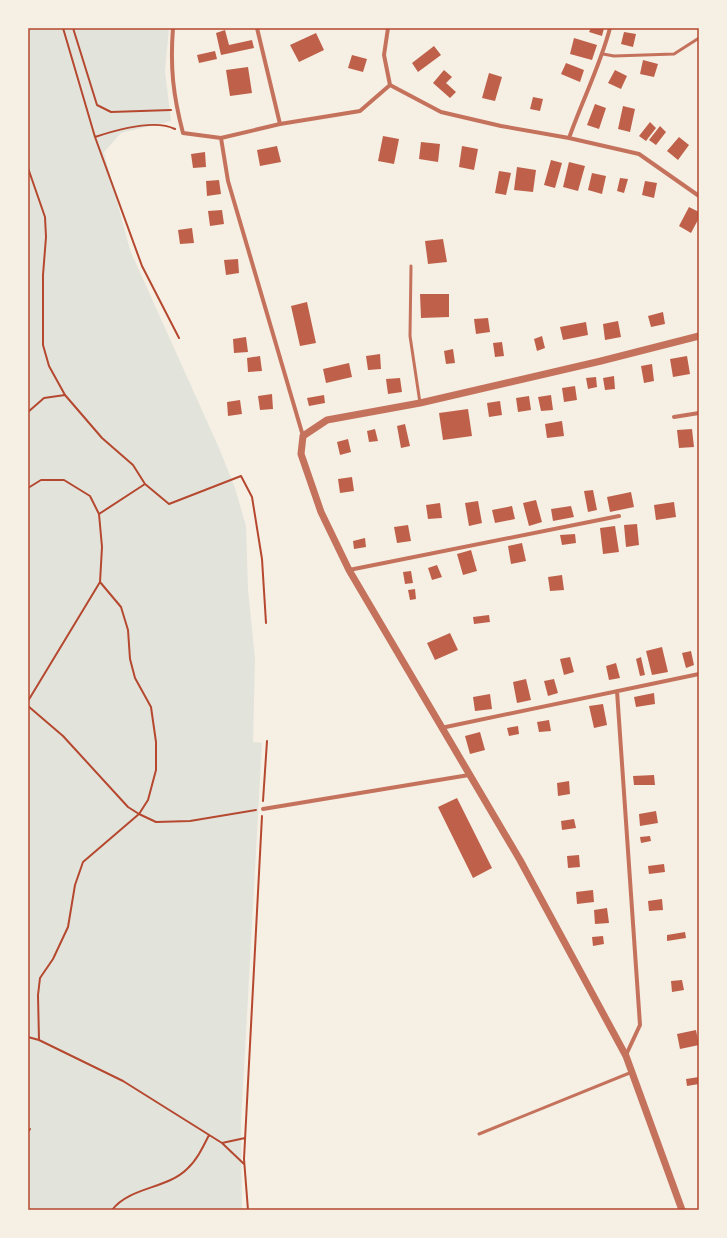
<svg xmlns="http://www.w3.org/2000/svg" width="727" height="1238" font-family="Literata,serif">
<rect width="100%" height="100%" fill="#f6efe4"/>
<path fill="#e2e4dc" d="M 28,28 L 169,28 L 165,71 L 171,121 L 121,133 L 104,152 L 130,250 L 219,448 L 235,488 L 246,526 L 248,589 L 255,659 L 253,742 L 262,743 L 241,1124 L 242,1210 L 28,1210 Z"/>
<path fill="#bf614a" d="M 591,28 L 604,28 L 602,36 L 589,32 Z
M 225,30 L 229,45 L 252,40 L 254,48 L 221,55 L 216,33 Z
M 624,32 L 636,34 L 633,47 L 621,44 Z
M 316,33 L 324,50 L 299,62 L 290,45 Z
M 574,38 L 597,45 L 592,60 L 570,54 Z
M 434,46 L 441,55 L 418,72 L 412,63 Z
M 215,51 L 217,59 L 199,63 L 197,55 Z
M 352,55 L 367,59 L 363,72 L 348,68 Z
M 643,60 L 658,64 L 654,77 L 640,74 Z
M 566,63 L 584,70 L 580,82 L 561,74 Z
M 248,67 L 252,93 L 230,96 L 226,70 Z
M 444,70 L 452,77 L 446,83 L 456,92 L 450,98 L 433,83 Z
M 615,70 L 627,76 L 621,89 L 608,83 Z
M 489,73 L 502,77 L 495,101 L 482,98 Z
M 533,97 L 543,99 L 540,111 L 530,109 Z
M 595,104 L 606,108 L 599,129 L 587,125 Z
M 623,106 L 635,109 L 630,132 L 618,129 Z
M 650,122 L 656,128 L 646,141 L 639,136 Z
M 660,126 L 666,132 L 656,145 L 649,140 Z
M 383,136 L 399,139 L 394,164 L 378,161 Z
M 679,137 L 689,145 L 678,160 L 667,151 Z
M 421,142 L 440,144 L 438,162 L 419,159 Z
M 277,146 L 281,162 L 260,166 L 257,150 Z
M 462,146 L 478,149 L 474,170 L 459,167 Z
M 205,152 L 206,167 L 193,168 L 191,154 Z
M 551,160 L 562,163 L 555,188 L 544,185 Z
M 569,162 L 585,166 L 578,191 L 563,187 Z
M 517,167 L 536,170 L 533,192 L 514,190 Z
M 499,171 L 511,173 L 506,195 L 495,193 Z
M 592,173 L 606,176 L 602,194 L 588,190 Z
M 620,178 L 628,179 L 624,193 L 617,191 Z
M 219,180 L 221,194 L 207,196 L 206,181 Z
M 645,181 L 657,183 L 654,198 L 642,195 Z
M 689,207 L 699,212 L 699,218 L 691,233 L 679,226 Z
M 222,210 L 224,224 L 210,226 L 208,211 Z
M 192,228 L 194,243 L 180,244 L 178,230 Z
M 443,239 L 447,262 L 428,264 L 425,241 Z
M 238,259 L 239,273 L 226,275 L 224,260 Z
M 420,294 L 449,294 L 449,317 L 421,318 Z
M 307,302 L 316,343 L 300,346 L 291,306 Z
M 663,312 L 665,324 L 651,327 L 648,316 Z
M 488,318 L 490,332 L 476,334 L 474,319 Z
M 618,321 L 621,337 L 605,340 L 603,324 Z
M 586,322 L 588,335 L 563,340 L 560,327 Z
M 542,336 L 545,348 L 537,351 L 534,339 Z
M 246,337 L 248,352 L 234,353 L 233,339 Z
M 502,342 L 504,356 L 495,357 L 493,343 Z
M 453,349 L 455,363 L 446,364 L 444,351 Z
M 380,354 L 381,369 L 368,370 L 366,356 Z
M 260,356 L 262,371 L 248,372 L 247,358 Z
M 687,356 L 690,374 L 673,377 L 670,359 Z
M 349,363 L 352,377 L 326,383 L 323,369 Z
M 652,364 L 654,381 L 644,383 L 641,366 Z
M 614,376 L 615,389 L 605,390 L 603,378 Z
M 596,377 L 597,387 L 588,389 L 586,378 Z
M 400,378 L 402,392 L 388,394 L 386,379 Z
M 575,386 L 577,400 L 564,402 L 562,388 Z
M 272,394 L 273,409 L 260,410 L 258,396 Z
M 324,395 L 325,403 L 309,406 L 307,398 Z
M 551,395 L 553,410 L 541,411 L 538,397 Z
M 529,396 L 531,410 L 518,412 L 516,398 Z
M 240,400 L 242,414 L 228,416 L 227,402 Z
M 500,401 L 502,415 L 489,417 L 487,403 Z
M 468,409 L 472,436 L 443,440 L 439,413 Z
M 562,421 L 564,436 L 547,438 L 545,424 Z
M 405,424 L 410,446 L 401,448 L 397,426 Z
M 375,429 L 378,441 L 369,442 L 367,431 Z
M 692,429 L 694,447 L 679,448 L 677,430 Z
M 348,439 L 351,452 L 340,455 L 337,442 Z
M 352,477 L 354,491 L 340,493 L 338,479 Z
M 593,490 L 597,510 L 588,512 L 584,491 Z
M 631,492 L 634,507 L 610,512 L 607,497 Z
M 536,500 L 542,522 L 529,526 L 523,503 Z
M 478,501 L 482,523 L 469,526 L 465,503 Z
M 674,502 L 676,517 L 656,520 L 654,505 Z
M 440,503 L 442,518 L 428,519 L 426,505 Z
M 512,506 L 515,519 L 495,523 L 492,510 Z
M 571,506 L 574,517 L 553,521 L 551,509 Z
M 637,524 L 639,545 L 626,547 L 624,525 Z
M 408,525 L 411,541 L 397,543 L 394,527 Z
M 615,526 L 619,552 L 603,554 L 600,528 Z
M 575,534 L 576,543 L 562,545 L 560,535 Z
M 365,538 L 366,547 L 354,549 L 353,541 Z
M 522,543 L 526,561 L 511,564 L 508,546 Z
M 471,550 L 477,571 L 463,575 L 457,554 Z
M 437,565 L 442,577 L 432,580 L 428,568 Z
M 411,571 L 413,583 L 405,584 L 403,572 Z
M 562,575 L 564,590 L 550,591 L 548,577 Z
M 415,589 L 416,599 L 410,600 L 408,590 Z
M 489,615 L 490,622 L 474,624 L 473,617 Z
M 450,633 L 458,650 L 435,660 L 427,643 Z
M 662,647 L 668,672 L 652,675 L 646,651 Z
M 691,651 L 694,665 L 686,668 L 682,653 Z
M 570,657 L 574,672 L 564,675 L 560,659 Z
M 641,657 L 645,675 L 640,676 L 636,659 Z
M 616,663 L 620,678 L 609,680 L 606,666 Z
M 526,679 L 531,700 L 517,703 L 513,682 Z
M 554,679 L 558,693 L 548,696 L 544,681 Z
M 654,693 L 655,704 L 636,707 L 634,697 Z
M 490,694 L 492,709 L 475,711 L 473,697 Z
M 603,704 L 607,725 L 594,728 L 589,706 Z
M 549,720 L 551,731 L 539,732 L 537,722 Z
M 518,726 L 519,734 L 509,736 L 507,728 Z
M 480,732 L 485,750 L 470,754 L 465,736 Z
M 654,775 L 655,785 L 634,785 L 633,776 Z
M 569,781 L 570,794 L 558,796 L 557,783 Z
M 457,798 L 492,868 L 473,878 L 438,807 Z
M 656,811 L 658,823 L 640,826 L 639,814 Z
M 574,819 L 576,828 L 562,830 L 561,821 Z
M 650,836 L 651,841 L 641,843 L 640,837 Z
M 579,855 L 580,867 L 568,868 L 567,856 Z
M 664,864 L 665,872 L 649,874 L 648,866 Z
M 593,890 L 594,902 L 577,904 L 576,892 Z
M 662,899 L 663,910 L 649,911 L 648,901 Z
M 607,908 L 609,923 L 595,924 L 594,910 Z
M 685,932 L 686,938 L 667,941 L 667,935 Z
M 603,936 L 604,944 L 593,946 L 592,937 Z
M 682,980 L 684,990 L 672,992 L 671,981 Z
M 696,1030 L 699,1045 L 680,1049 L 677,1034 Z
M 699,1077 L 699,1084 L 687,1086 L 686,1079 Z"/>
<g fill="none" stroke-linecap="round" stroke-linejoin="round">
<path stroke="#b5482f" stroke-width="2" d="M 63,28 L 95,137 C 116,130 155,119 175,129
M 73,28 L 97,105 L 111,112 L 171,110
M 95,137 L 142,266 L 179,338
M 28,168 L 45,217 L 46,237 L 43,275 L 43,345 L 49,366 L 65,395 L 102,438 L 133,465 L 145,484 L 169,504 L 241,476 L 252,497 L 262,559 L 266,623
M 28,412 L 44,398 L 65,395
M 28,488 L 41,480 L 64,480 L 90,496 L 99,514 L 102,547 L 100,582 L 28,701
M 99,514 L 145,484
M 28,706 L 63,736 L 128,807 L 139,814 L 156,822 L 190,821 L 256,810
M 263,801 L 267,741
M 28,1037 L 39,1040 L 38,995 L 40,978 L 53,959 L 68,927 L 75,885 L 83,862 L 139,814 L 148,800 L 156,770 L 156,742 L 151,707 L 135,678 L 130,659 L 128,630 L 121,607 L 100,582
M 39,1040 L 123,1081 L 222,1143 L 245,1138
M 28,1132 L 30,1129
M 222,1143 L 244,1164
M 112,1210 C 129,1187 167,1189 187,1169 C 197,1160 203,1147 209,1135
M 248,1210 L 244,1159 L 262,816"/>
<path stroke="#c5725c" stroke-width="3" d="M 603,54 L 614,56 L 674,54 L 699,38
M 411,266 L 410,336 L 420,403
M 479,1134 L 632,1072"/>
<path stroke="#c5725c" stroke-width="4" d="M 173,28 C 170,67 173,95 183,133 L 221,138 L 280,124 L 360,111 L 390,85
M 257,28 L 280,124
M 388,28 L 384,55 L 390,85 L 441,112 L 501,126 L 569,138 L 639,154 L 699,196
M 221,138 L 228,181 L 303,436
M 569,138 C 582,101 600,66 610,28
M 674,417 L 699,413
M 349,570 L 619,516
M 617,691 L 640,1025 L 626,1055
M 441,728 L 699,674
M 263,809 L 469,775"/>
<path stroke="#c5725c" stroke-width="7" d="M 682,1210 L 626,1056 L 520,860 L 349,570 L 321,512 L 301,454 L 303,436 L 327,420 L 420,403 L 601,361 L 699,336"/>
</g>
<rect width="727" height="1238" fill="none" stroke="#f6efe4" stroke-width="58"/>
<rect x="29" y="29" width="669" height="1180" fill="none" stroke="#b5482f" stroke-width="1.5"/>
</svg>
